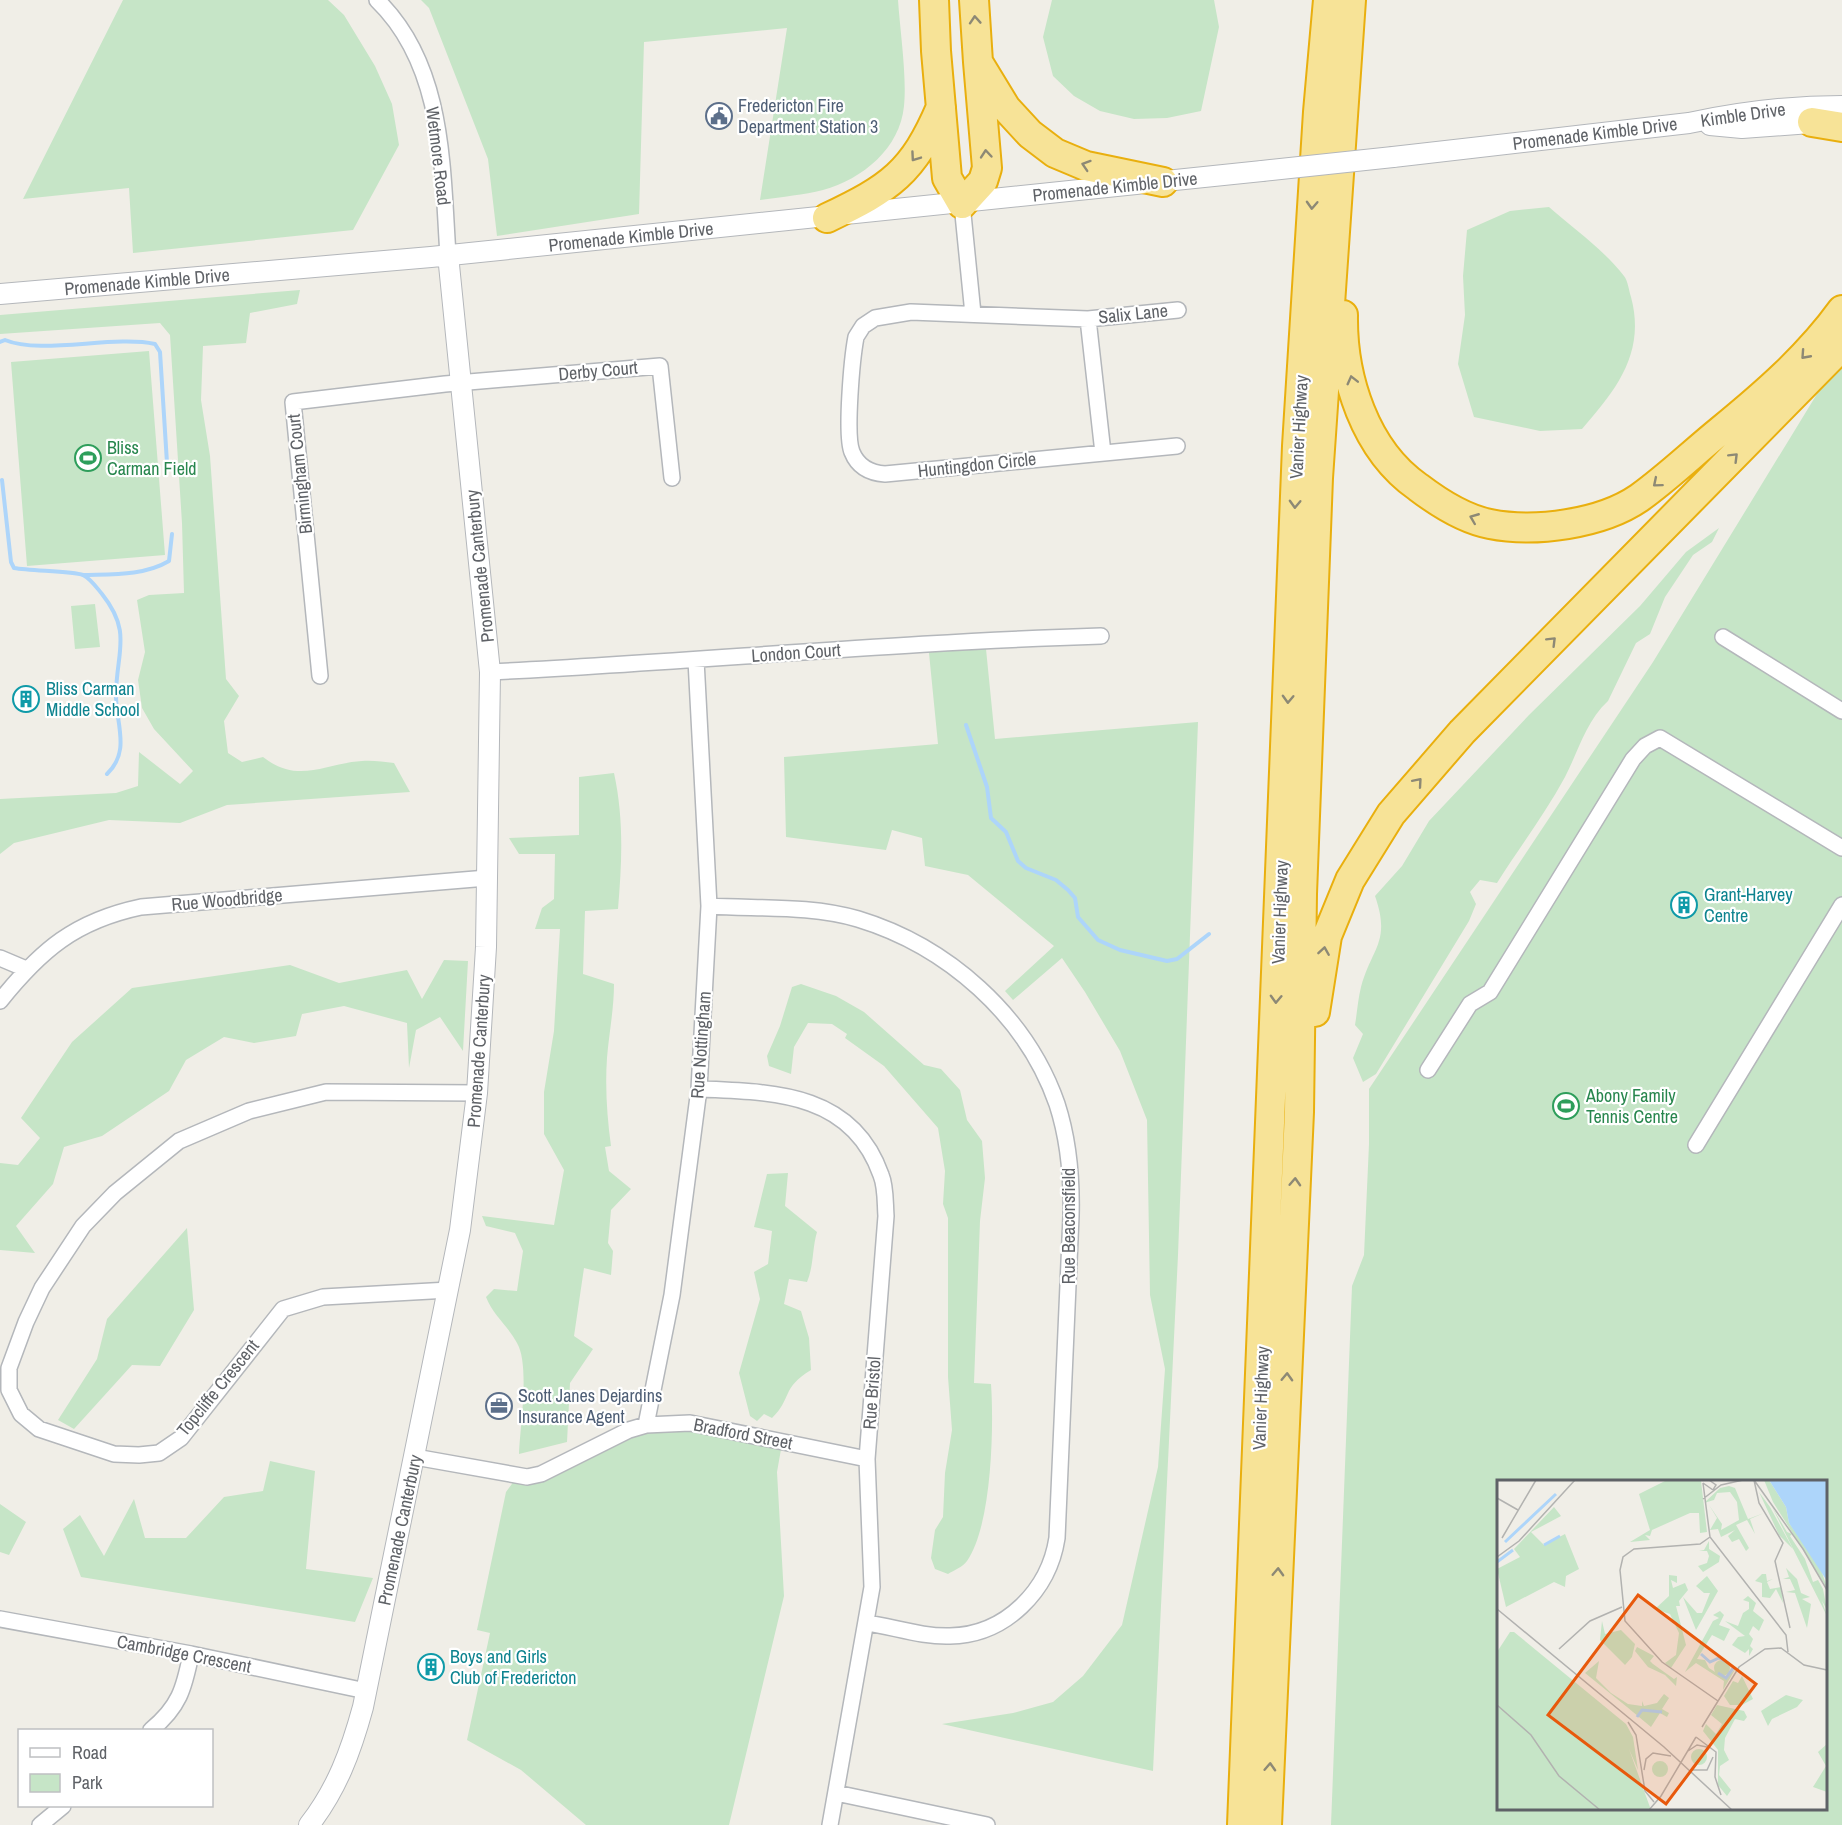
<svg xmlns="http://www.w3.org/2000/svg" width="1842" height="1825" font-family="'Archivo Narrow',sans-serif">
<rect width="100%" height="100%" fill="#f0eee7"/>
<path fill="#c6e5c7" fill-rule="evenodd" d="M 123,0 L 328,0 L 344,15 L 375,66 L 392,104 L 399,145 L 353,230 L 133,253 L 129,188 L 23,199 Z
M 421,0 L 898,0 C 900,30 907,77 904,106 C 900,148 863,179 823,190 C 803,195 781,197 760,200 L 787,28 L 644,42 L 639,214 L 497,236 L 488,159 L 429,8 Z
M 1052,0 L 1214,0 L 1219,27 L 1201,111 L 1167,118 L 1134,119 L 1100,111 L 1074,96 L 1053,76 L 1043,37 Z
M 1549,207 C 1574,229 1604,250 1624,276 C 1628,281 1629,291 1631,297 C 1646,353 1616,390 1582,429 L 1540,431 L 1474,417 L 1458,364 L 1465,315 L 1463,276 L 1467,230 L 1510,211 Z
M 300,290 L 297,304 L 250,313 L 246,343 L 203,346 L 201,400 L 210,456 L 226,679 L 239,696 L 224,721 L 228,753 L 242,762 L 263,757 C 298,785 326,763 362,761 C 372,760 384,762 394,763 L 410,792 L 227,805 L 180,823 L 109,820 L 14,843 L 0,854 L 0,799 L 116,793 L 138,786 L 139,752 L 180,784 L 193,771 L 154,729 L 142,708 L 138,680 L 145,652 L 137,600 L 149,595 L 184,593 L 182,523 L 170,335 L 160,323 L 0,334 L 0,315 Z
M 149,351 L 165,555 L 27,566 L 11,362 Z
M 1842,353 L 1842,1825 L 1331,1825 L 1352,1286 L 1364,1255 L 1369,1144 L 1369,1089 L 1653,662 ZM 1498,1482 L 1826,1482 L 1826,1808 L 1498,1808 Z
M 1719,528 L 1712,542 L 1693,555 L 1665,597 L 1650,634 L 1636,643 L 1608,701 C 1586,721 1578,752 1565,777 C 1545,814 1519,848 1497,883 L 1480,880 L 1470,892 L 1476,904 L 1469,921 L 1376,1074 L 1363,1082 L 1353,1058 L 1363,1034 L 1355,1025 C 1357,1013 1358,999 1361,987 C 1372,947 1391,942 1375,896 L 1402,866 L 1429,821 L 1529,715 L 1640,606 L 1686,552 Z
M 95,604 L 100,647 L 75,649 L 71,606 Z
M 985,639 L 995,739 L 1198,722 L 1178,1255 L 1153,1771 L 942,1724 L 1013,1713 L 1053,1702 L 1083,1676 L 1122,1625 L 1158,1467 L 1165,1369 L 1150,1295 L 1147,1120 L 1120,1051 L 1085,992 L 1062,958 L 1013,1000 L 1005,991 L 1054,946 L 968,875 L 925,866 L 922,838 L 892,830 L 886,850 L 786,837 L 784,757 L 938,744 L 928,643 Z
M 614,773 C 624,819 622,862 618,909 L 585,911 L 583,974 L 614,984 C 614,1009 609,1033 607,1058 C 605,1087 607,1117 611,1146 L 605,1147 L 609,1171 L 631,1189 L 611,1210 L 608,1243 L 613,1251 L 611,1275 L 584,1268 L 574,1336 L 593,1349 L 570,1383 L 567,1442 L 519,1454 C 520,1427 530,1365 517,1343 C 508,1326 493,1315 486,1297 L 494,1289 L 517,1291 L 523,1251 L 515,1233 L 486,1226 L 482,1216 L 554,1225 L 564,1170 L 544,1134 L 544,1092 L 554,1031 L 560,929 L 535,929 L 542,908 L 554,899 L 555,854 L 519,854 L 509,838 L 579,835 L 579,777 Z
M 444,960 L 468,961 L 463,1051 L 440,1017 L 416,1030 L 409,1068 L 407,1023 L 344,1006 L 302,1014 L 296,1036 L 254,1043 L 224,1037 L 186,1060 L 169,1091 L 102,1136 L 64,1147 L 53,1184 L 16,1226 L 35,1253 L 0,1250 L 0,1163 L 18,1165 L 40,1138 L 21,1118 L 72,1042 L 132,988 L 290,965 L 339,983 L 407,970 L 422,999 Z
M 801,984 L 836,996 L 864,1012 L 924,1065 L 941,1069 L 960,1090 L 967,1120 L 982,1141 L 985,1178 L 980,1221 L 974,1383 L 991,1384 C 994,1427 992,1525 967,1561 C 963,1567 954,1570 948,1574 L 935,1569 L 931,1558 L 935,1530 L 943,1517 L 945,1473 L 952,1430 L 948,1377 L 948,1218 L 943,1204 L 945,1171 L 938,1128 L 884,1066 L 845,1038 L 847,1034 L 832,1024 L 808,1023 L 794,1047 L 791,1074 L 769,1066 L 767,1056 L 780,1026 L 792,987 Z
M 788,1173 L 785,1206 L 817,1232 C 812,1249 814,1265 807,1282 L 789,1279 L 784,1304 L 801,1311 L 809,1338 L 811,1370 C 781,1388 792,1399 772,1418 L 764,1414 L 757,1421 L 750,1416 L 739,1373 L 760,1299 L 754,1272 L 768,1264 L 772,1231 L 754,1227 L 767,1174 Z
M 187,1228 L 194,1310 L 160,1366 L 132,1365 L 74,1429 L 58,1420 L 97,1359 L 107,1319 Z
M 646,1425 L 783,1438 L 777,1472 L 784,1596 L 729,1825 L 586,1825 L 521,1770 L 467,1740 L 490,1633 L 477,1630 L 506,1492 L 517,1477 Z
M 270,1461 L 315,1471 L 306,1569 L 373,1578 L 355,1622 L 81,1577 L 63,1529 L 80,1515 L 104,1556 L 134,1499 L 145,1538 L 186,1538 L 224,1497 L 263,1491 Z
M 0,1504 L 26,1522 L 9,1555 L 0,1552 Z"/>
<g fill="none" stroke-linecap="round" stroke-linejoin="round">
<path stroke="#add5fa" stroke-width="4" d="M 0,342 L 5,340 C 41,355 113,335 155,344 L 160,352 L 167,463
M 2,480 L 11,562 L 14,568 C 31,571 72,571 83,575 C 91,579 97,588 102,594 C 133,633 116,652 116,696 C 116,724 131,751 107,774
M 83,575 C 111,574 144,576 169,561 L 172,534
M 966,725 L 987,787 L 991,818 L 1006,832 L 1018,861 L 1026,868 L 1056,880 L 1068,890 L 1075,898 L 1078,917 L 1098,940 L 1120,950 L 1167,961 L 1177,959 L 1209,934"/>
<defs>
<path id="minor" d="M 377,0 C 445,66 442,168 448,255
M 962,204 L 973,314
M 1088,319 L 1178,310
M 1103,453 L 1088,319 L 911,312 L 875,318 L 863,326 L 856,337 C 852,358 845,435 852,452 C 858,467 870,473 885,474 L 1177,446
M 1723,637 L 1842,711
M 490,672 C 694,662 897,642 1101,636
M 320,676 L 293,402 L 445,384 L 660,366 L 672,478
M 709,906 C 758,909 811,905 858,919 C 947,946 1026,1015 1057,1104 C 1069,1141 1072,1178 1071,1216 L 1057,1538 C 1049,1590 1006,1635 950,1636 C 923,1637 894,1627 867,1623
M 0,958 L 26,969
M 0,1001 C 41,950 75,921 141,907 L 487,878
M 1428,1070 L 1470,1004 L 1490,992 L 1633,759 L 1645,746 L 1660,738 L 1842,848
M 699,1089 C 773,1092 852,1092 881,1175 C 886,1187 885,1203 886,1216 L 867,1459 L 872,1587 L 830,1825
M 1696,1145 L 1842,905
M 449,1290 L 323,1297 L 283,1309 L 181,1438 L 159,1453 L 139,1455 L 114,1454 L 39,1429 L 21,1414 L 9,1390 L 9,1368 L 26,1322 L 42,1288 L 83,1226 L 115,1193 L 179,1141 L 249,1111 L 326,1092 L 477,1093
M 646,1425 L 672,1295 L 699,1089 L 709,906 L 696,660
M 415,1457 L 527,1477 L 541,1474 L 629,1430 L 646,1425 L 690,1423 L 867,1459
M 0,1619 L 191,1654 L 366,1691
M 151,1730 C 179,1707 184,1689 191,1654
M 836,1793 L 987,1825
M 40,1825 L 63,1806"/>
<path id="tertiary" d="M 1710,125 L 1742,128 L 1824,122
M 1393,157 L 1689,123 C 1740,112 1790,106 1842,106
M 0,294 L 431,257 L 1262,171
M 309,1825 C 337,1789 351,1751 363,1707 L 460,1230 L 477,1093 L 486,947 L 490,672 L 448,255"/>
<path id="motorway" d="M 934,0 L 936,51 L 947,178 L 962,204 L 983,181 L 987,168 L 978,62
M 974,0 L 978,62 L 1006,108 L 1030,134 L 1055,153 L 1086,166 L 1163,182
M 1812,122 L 1842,127
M 827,218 C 890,188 913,173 941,107
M 1343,315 C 1342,378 1365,450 1418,487 C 1439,503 1464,519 1490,524 C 1535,533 1601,524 1639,498 C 1667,478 1693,453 1720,431 C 1764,395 1808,357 1842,310
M 1315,1012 L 1327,936 L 1350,880 L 1391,814 L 1462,732 L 1842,346
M 1242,1825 L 1297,446 L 1318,112 L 1328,0
M 1267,1825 L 1299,1112 L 1302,894 L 1318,478 L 1351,0"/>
</defs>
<use href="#minor" stroke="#b4b7bb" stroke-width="18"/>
<use href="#tertiary" stroke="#b4b7bb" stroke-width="22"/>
<use href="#motorway" stroke="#e9af0e" stroke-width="32"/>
<use href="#minor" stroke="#fff" stroke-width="15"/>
<use href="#tertiary" stroke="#fff" stroke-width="20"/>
<use href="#motorway" stroke="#f7e397" stroke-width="28"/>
<defs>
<path id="tertiary-bridge" d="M 1262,171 L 1393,157"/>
</defs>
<use href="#tertiary-bridge" stroke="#b4b7bb" stroke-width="22" stroke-linecap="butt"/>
<use href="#tertiary-bridge" stroke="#fff" stroke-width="20"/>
</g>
<defs><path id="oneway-chevron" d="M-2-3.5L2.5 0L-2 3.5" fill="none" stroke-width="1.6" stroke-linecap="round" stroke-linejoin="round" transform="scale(1.5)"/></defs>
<g stroke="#8d8975">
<use href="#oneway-chevron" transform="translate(975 20) rotate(-94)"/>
<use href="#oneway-chevron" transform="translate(986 154) rotate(-95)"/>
<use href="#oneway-chevron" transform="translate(915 157) rotate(125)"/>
<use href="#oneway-chevron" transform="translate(1086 165) rotate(-162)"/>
<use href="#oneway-chevron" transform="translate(1312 205) rotate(93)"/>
<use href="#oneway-chevron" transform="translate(1805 355) rotate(132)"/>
<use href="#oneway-chevron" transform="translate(1352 380) rotate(-104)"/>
<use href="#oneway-chevron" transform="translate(1734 457) rotate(-45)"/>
<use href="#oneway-chevron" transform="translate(1657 483) rotate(140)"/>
<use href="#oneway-chevron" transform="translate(1295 504) rotate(92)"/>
<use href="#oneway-chevron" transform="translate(1474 518) rotate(-158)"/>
<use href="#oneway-chevron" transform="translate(1552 641) rotate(-45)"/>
<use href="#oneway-chevron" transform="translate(1288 699) rotate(92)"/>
<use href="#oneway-chevron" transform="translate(1418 782) rotate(-49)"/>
<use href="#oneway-chevron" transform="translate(1324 951) rotate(-81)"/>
<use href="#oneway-chevron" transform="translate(1276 999) rotate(92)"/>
<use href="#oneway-chevron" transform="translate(1295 1182) rotate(-87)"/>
<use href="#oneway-chevron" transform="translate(1287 1377) rotate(-88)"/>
<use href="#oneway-chevron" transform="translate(1278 1572) rotate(-88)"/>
<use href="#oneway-chevron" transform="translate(1270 1767) rotate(-87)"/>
</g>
<defs>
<symbol id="civic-ring" viewBox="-11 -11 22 22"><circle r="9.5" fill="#fff" stroke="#5c6f8a" stroke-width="1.5"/><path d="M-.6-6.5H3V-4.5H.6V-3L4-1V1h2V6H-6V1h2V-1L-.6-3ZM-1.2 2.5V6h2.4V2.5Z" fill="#5c6f8a"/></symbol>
<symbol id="stadium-ring" viewBox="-11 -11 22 22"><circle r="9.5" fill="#fff" stroke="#2e9e5b" stroke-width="1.5"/><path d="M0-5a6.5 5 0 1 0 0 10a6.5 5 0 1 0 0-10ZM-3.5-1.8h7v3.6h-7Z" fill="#2e9e5b"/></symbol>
<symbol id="building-ring" viewBox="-11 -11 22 22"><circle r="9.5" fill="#fff" stroke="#0f9aa8" stroke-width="1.5"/><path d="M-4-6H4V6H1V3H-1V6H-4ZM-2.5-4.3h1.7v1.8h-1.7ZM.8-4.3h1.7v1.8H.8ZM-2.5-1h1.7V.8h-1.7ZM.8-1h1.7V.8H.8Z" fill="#0f9aa8"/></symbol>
<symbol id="office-ring" viewBox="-11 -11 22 22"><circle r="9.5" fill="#fff" stroke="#5c6f8a" stroke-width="1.5"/><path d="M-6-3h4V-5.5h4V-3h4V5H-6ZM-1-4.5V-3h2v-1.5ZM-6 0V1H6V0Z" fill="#5c6f8a"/></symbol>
</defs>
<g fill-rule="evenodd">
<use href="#civic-ring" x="704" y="101" width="30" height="30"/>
<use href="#stadium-ring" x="73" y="443" width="30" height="30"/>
<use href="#building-ring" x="11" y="684" width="30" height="30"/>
<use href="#building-ring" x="1669" y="890" width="30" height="30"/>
<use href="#stadium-ring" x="1551" y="1091" width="30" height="30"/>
<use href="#office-ring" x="484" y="1391" width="30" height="30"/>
<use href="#building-ring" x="416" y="1652" width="30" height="30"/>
</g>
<g text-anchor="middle" stroke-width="4.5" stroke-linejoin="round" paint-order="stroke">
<g font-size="18" fill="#4e5e75" stroke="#fff" text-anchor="start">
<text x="738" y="112">Fredericton Fire<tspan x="738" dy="21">Department Station 3</tspan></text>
<text x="518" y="1402">Scott Janes Dejardins<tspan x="518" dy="21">Insurance Agent</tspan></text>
</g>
<g font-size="18" fill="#5f6267" stroke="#fff">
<text transform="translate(1743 115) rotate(-8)" y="6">Kimble Drive</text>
<text transform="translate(1595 134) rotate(-7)" y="6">Promenade Kimble Drive</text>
<text transform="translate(438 156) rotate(83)" y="6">Wetmore Road</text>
<text transform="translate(1115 187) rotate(-6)" y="6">Promenade Kimble Drive</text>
<text transform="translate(631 237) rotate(-6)" y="6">Promenade Kimble Drive</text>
<text transform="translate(147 282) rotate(-5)" y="6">Promenade Kimble Drive</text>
<text transform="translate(1133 314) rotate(-6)" y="6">Salix Lane</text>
<text transform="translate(598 371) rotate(-5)" y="6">Derby Court</text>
<text transform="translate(1299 427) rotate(-87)" y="6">Vanier Highway</text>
<text transform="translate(977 465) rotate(-6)" y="6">Huntingdon Circle</text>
<text transform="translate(300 474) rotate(-96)" y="6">Birmingham Court</text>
<text transform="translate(480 566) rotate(-96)" y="6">Promenade Canterbury</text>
<text transform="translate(796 653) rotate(-4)" y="6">London Court</text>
<text transform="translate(227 900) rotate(-5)" y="6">Rue Woodbridge</text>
<text transform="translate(1280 912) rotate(-88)" y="6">Vanier Highway</text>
<text transform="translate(701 1045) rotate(-86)" y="6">Rue Nottingham</text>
<text transform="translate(479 1051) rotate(-86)" y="6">Promenade Canterbury</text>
<text transform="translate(1069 1226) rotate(-90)" y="6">Rue Beaconsfield</text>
<text transform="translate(218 1388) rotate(-51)" y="6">Topcliffe Crescent</text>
<text transform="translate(872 1393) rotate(-86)" y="6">Rue Bristol</text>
<text transform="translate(1261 1398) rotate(-88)" y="6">Vanier Highway</text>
<text transform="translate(743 1434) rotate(11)" y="6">Bradford Street</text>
<text transform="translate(400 1530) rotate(-78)" y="6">Promenade Canterbury</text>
<text transform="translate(184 1654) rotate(11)" y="6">Cambridge Crescent</text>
</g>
<g font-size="18" fill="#27864d" stroke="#fff" text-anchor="start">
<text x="107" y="454">Bliss<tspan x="107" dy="21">Carman Field</tspan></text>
<text x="1586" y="1102">Abony Family<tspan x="1586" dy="21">Tennis Centre</tspan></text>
</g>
<g font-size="18" fill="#0d838f" stroke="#fff" text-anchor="start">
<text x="46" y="695">Bliss Carman<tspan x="46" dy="21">Middle School</tspan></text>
<text x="1704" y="901">Grant-Harvey<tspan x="1704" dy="21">Centre</tspan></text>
<text x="450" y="1663">Boys and Girls<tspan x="450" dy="21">Club of Fredericton</tspan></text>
</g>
</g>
<g transform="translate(1497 1480)">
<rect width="330" height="330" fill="#f0eee7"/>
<path d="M 170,0 L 204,1 L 210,52 L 203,53 L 202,33 L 193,33 L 155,50 L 153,56 L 148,55 L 153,60 L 133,62 L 153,50 L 142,14 ZM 267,0 L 272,0 L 289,27 L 292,43 L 323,86 L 330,108 L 276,22 ZM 232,6 L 238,8 L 251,39 L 267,33 L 253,39 L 258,54 L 250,40 L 239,45 L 252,68 L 249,71 L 242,59 L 235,62 L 231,56 L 238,50 L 224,57 L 221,49 L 213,50 L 220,38 L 212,25 L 225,44 L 224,50 L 242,40 L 240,22 L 233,12 L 220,13 L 217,20 L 207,23 L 223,8 ZM 262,12 L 273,27 L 296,69 L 282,55 ZM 57,27 L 64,36 L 34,52 L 47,65 L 68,54 L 82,89 L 69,96 L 68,107 L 57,102 L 9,127 L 0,89 L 23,77 L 17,69 ZM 275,27 L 290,52 L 295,54 L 293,56 L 308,79 L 316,102 L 321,100 L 326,109 L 330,130 L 325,121 L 330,136 ZM 212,61 L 212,69 L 223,76 L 222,82 L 206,92 L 201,86 L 210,83 L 212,76 L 210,71 L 202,71 L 207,70 ZM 289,88 L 300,99 L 304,113 L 313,117 L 305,119 L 314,124 L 310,148 L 298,113 L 289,112 L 298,110 L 293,99 L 286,99 L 292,97 ZM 265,94 L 269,94 L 270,101 L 276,99 L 270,102 L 273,109 L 284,107 L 286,123 L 279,109 L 273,118 L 265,117 L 265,103 L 258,101 ZM 172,95 L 180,96 L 180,103 L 174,100 L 176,108 L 188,103 L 191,110 L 182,121 L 183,126 L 179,126 L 189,165 L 174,188 L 168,183 L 179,175 L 182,153 L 173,134 L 158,129 L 172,116 ZM 210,96 L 221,111 L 199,150 L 186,117 L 200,133 L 205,133 L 213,113 L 207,113 L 199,106 ZM 251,116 L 259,123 L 256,131 L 267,140 L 262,151 L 256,146 L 252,154 L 256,159 L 253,166 L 256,169 L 252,176 L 252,169 L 248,173 L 235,165 L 241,157 L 248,156 L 228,141 L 241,146 L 246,133 L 252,129 L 252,122 L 246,120 ZM 223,131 L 227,135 L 222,145 L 233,149 L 227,161 L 215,155 L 200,179 L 208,180 L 212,188 L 229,199 L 239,188 L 226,210 L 227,201 L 199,183 L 188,192 L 216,141 L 222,138 L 216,135 ZM 105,141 L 108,154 L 124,150 L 138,164 L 135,177 L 128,185 L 103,160 ZM 13,152 L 17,152 L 129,244 L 136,257 L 141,290 L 132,269 L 154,330 L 0,330 L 0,172 ZM 140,167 L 157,176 L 153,181 L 156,184 L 177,199 L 180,197 L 179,206 L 168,195 L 151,187 L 138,171 ZM217 188a8 8 0 1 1 16 0a8 8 0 1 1-16 0ZM 102,181 L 99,198 L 114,213 L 131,224 L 145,226 L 145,221 L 147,226 L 160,223 L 167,214 L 172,218 L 165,229 L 172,233 L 170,237 L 163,233 L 154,247 L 130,227 L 88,193 ZM 245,196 L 256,219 L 245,225 L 233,225 L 227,216 L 236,201 L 241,203 ZM 289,215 L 306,220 L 300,227 L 275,239 L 271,246 L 264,231 ZM 220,225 L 247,231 L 250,237 L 247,241 L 238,239 L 228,258 L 227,270 L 232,280 L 223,286 L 222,295 L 234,310 L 230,316 L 221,305 L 221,270 L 206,251 L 209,244 L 219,254 L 225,244 L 214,235 ZM 330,264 L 330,312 L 316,307 L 329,286 L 321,272 ZM194 277a8 8 0 1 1 16 0a8 8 0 1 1-16 0ZM155 289a8 8 0 1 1 16 0a8 8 0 1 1-16 0Z" fill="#c6e5c7"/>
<path d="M 272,0 L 330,0 L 330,101 L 292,43 L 289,27 Z" fill="#add5fa"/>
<path fill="none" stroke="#add5fa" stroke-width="3" d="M 8,62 L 59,14M 47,65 L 63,56M 0,82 L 16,70M 204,174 L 213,182 L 222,178 L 228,181M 221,193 L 229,198 L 237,187M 140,237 L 145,230 L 165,232"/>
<path fill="none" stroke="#b2b2b0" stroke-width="1.5" d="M 257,0 L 262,23 L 286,63 L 278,81 L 293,148M 257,0 L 306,69 L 330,110M 206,3 L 213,57 L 289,155 L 291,172M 206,3 L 216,10 L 219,5 L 212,0M 0,18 L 21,30M 206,19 L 224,5 L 246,0M 213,57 L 203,64 L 137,69 L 126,77 L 123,90 L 128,141 L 165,182 L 221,221M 5,58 L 39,0M 0,77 L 22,61 L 78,0M 0,129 L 167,267 L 235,330M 62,169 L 93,141 L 125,127M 0,225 L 34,255 L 62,296 L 103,330M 131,242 L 139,255 L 148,311 L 157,322M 205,247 L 242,187 L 268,169 L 284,168 L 307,185 L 330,190M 199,257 L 219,272 L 218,297 L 224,315M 191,271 L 200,265 L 210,267M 147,290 L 149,279 L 156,273 L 174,276M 196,290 L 210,290 L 216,277M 152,330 L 164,316 L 199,257"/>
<path fill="#e8590c" fill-opacity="0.15" stroke="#e8590c" stroke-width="3" d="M 141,115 L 259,204 L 169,324 L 51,235 Z"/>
<rect width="330" height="330" fill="none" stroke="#5f6267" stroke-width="3"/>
</g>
<rect x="18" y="1729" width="195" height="78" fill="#ffffff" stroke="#bfc0c2" stroke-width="1.5"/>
<rect x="30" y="1748" width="30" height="9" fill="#ffffff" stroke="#bfc0c2" stroke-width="1.5"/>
<text x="72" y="1759" font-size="18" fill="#5f6267">Road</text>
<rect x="30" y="1774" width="30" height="18" fill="#c6e5c7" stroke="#bfc0c2" stroke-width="1.5"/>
<text x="72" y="1789" font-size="18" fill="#5f6267">Park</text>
</svg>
